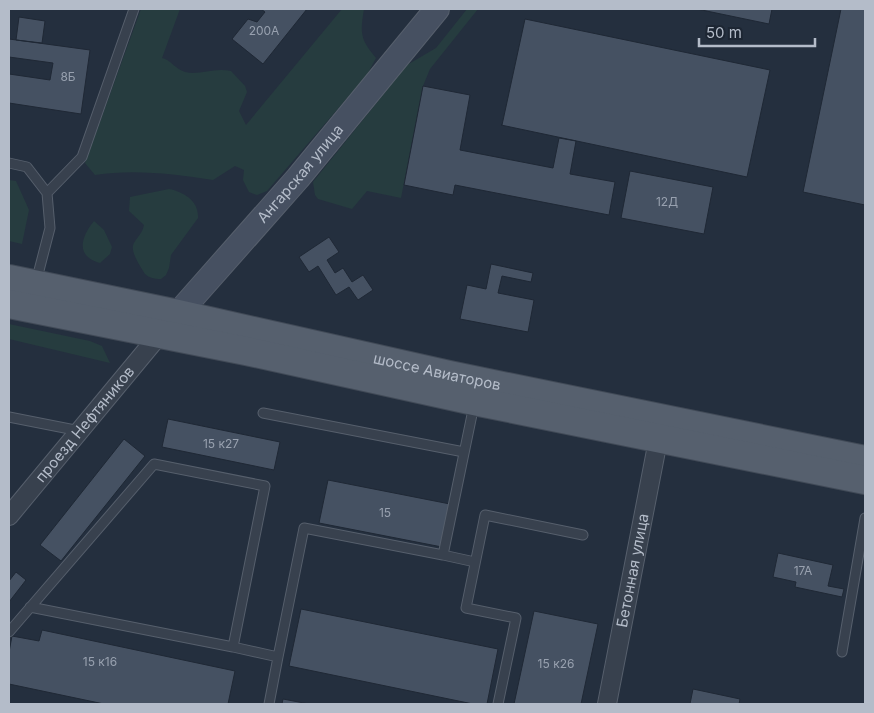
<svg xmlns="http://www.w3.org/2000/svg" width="874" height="713" font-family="Inter,sans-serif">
<rect width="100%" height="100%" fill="#242f3e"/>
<path fill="#263c3f" d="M 141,9 L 180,9 L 162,58 C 171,60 175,69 185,72 C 199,76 214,67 231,71 L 245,86 L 247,92 L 239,111 L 246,125 L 342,9 L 364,9 C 360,33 360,39 376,58 L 367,75 L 267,191 L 257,195 L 249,192 L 243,180 L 244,170 L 235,166 L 213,180 C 174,174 134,169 95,175 L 85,163 Z
M 467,9 L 478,9 L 430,69 L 423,86 L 401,198 L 367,191 L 352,209 L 318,199 L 315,195 L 313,182 L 407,65 L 436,48 Z
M 9,180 L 16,181 L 29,210 L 22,244 L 9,241 Z
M 169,189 C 184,192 199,201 198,218 L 171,255 L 169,268 L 166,275 L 161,279 C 155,279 149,278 145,274 C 141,267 129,251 134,243 C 138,236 142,234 144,225 L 129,211 L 130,197 Z
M 94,221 L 104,230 L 112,247 L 110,254 L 100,263 C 75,256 81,237 94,221 Z
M 9,324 L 90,341 L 102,346 L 110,363 L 9,339 Z"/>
<path fill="#455162" stroke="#1f2835" d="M 261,9 L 307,9 L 263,64 L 232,39 L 248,19 L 257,22 L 265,12 Z
M 697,9 L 772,9 L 769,24 Z
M 841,9 L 865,9 L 865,205 L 803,192 Z
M 19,17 L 45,21 L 42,43 L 16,40 Z
M 525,19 L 770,70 L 747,177 L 501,125 L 502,125 Z
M 9,39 L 90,50 L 81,114 L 9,103 L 9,74 L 50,80 L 53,63 L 9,57 Z
M 423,86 L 470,95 L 460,150 L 553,168 L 559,138 L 576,141 L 570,174 L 615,182 L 609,215 L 455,185 L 453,195 L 404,185 Z
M 630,171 L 713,187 L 704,234 L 621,218 Z
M 329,237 L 339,252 L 327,260 L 335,273 L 343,268 L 352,282 L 363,275 L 373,290 L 358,300 L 349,287 L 336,295 L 318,266 L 309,272 L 299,257 Z
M 491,264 L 533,273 L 531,282 L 502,276 L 498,293 L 534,300 L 528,332 L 460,319 L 467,285 L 486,289 Z
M 168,419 L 280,442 L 274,470 L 162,447 Z
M 124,439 L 145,456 L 61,561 L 40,545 Z
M 328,480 L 450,504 L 442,547 L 319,523 Z
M 778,553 L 833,565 L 828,586 L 844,589 L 842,597 L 795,587 L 796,582 L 773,577 Z
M 16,572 L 26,580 L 9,602 L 9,581 Z
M 301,609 L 498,649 L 487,704 L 473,704 L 289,666 Z
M 534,611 L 598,624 L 581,704 L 514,704 Z
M 42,630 L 235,671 L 228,704 L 104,704 L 9,684 L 9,652 L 12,636 L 39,641 Z
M 693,689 L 740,699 L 739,704 L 690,704 Z
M 283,699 L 309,704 L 282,704 Z"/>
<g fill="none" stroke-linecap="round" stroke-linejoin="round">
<defs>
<path id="service" d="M 9,163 L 27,167 L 47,193 L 50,228 L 36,282
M 47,193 L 82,157 L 134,9
M 263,413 L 464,452
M 9,417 L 80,431
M 443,555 L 475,562
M 30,607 L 233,647
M 9,632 L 154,464 L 265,486 L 233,647 L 278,657 L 269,704
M 842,652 L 865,518
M 278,657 L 304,528 L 443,555 L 474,405
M 498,704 L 516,618 L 466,608 L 485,515 L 583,535"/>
<g id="minor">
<path id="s1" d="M 9,516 L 160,334"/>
<path id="s2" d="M 607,704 L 660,430"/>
</g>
<g id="secondary">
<path id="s3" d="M 168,325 L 298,178 L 437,9"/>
</g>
<g id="primary">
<path id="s4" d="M 9,279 L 178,314 L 449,375 L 865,460"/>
<path d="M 9,304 L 246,351 L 474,401 L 865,480"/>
</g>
</defs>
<use href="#service" stroke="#565f6c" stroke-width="11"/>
<use href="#minor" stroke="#565f6c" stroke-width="20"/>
<use href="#secondary" stroke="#565f6c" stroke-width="26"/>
<use href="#primary" stroke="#414a57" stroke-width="30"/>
<use href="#service" stroke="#38414e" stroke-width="9"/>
<use href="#minor" stroke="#38414e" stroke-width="18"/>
<use href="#secondary" stroke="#465061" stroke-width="24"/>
<use href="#primary" stroke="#56606e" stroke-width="28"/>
</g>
<g text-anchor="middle" stroke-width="4.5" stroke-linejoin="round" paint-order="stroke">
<g font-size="12" fill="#98a1af">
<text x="264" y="35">200А</text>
<text x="68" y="81">8Б</text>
<text x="667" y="206">12Д</text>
<text x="221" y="448">15 к27</text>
<text x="385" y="517">15</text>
<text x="803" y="575">17А</text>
<text x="100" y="666">15 к16</text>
<text x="556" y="668">15 к26</text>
</g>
<g font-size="15" fill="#b4bcc9" stroke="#1d2633">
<text dy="5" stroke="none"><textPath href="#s3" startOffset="201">Ангарская улица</textPath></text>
<text dy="5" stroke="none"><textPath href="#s4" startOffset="438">шоссе Авиаторов</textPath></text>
<text dy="5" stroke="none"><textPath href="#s1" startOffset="119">проезд Нефтяников</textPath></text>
<text dy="5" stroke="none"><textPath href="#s2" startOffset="136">Бетонная улица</textPath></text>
</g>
</g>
<rect width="874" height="713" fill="none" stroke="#b4bcc9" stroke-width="20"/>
<path d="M699 38v8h116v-8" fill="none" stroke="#b4bcc9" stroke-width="2.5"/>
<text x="706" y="38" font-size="15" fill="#b4bcc9" stroke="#1d2633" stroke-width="4" paint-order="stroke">50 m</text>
</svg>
